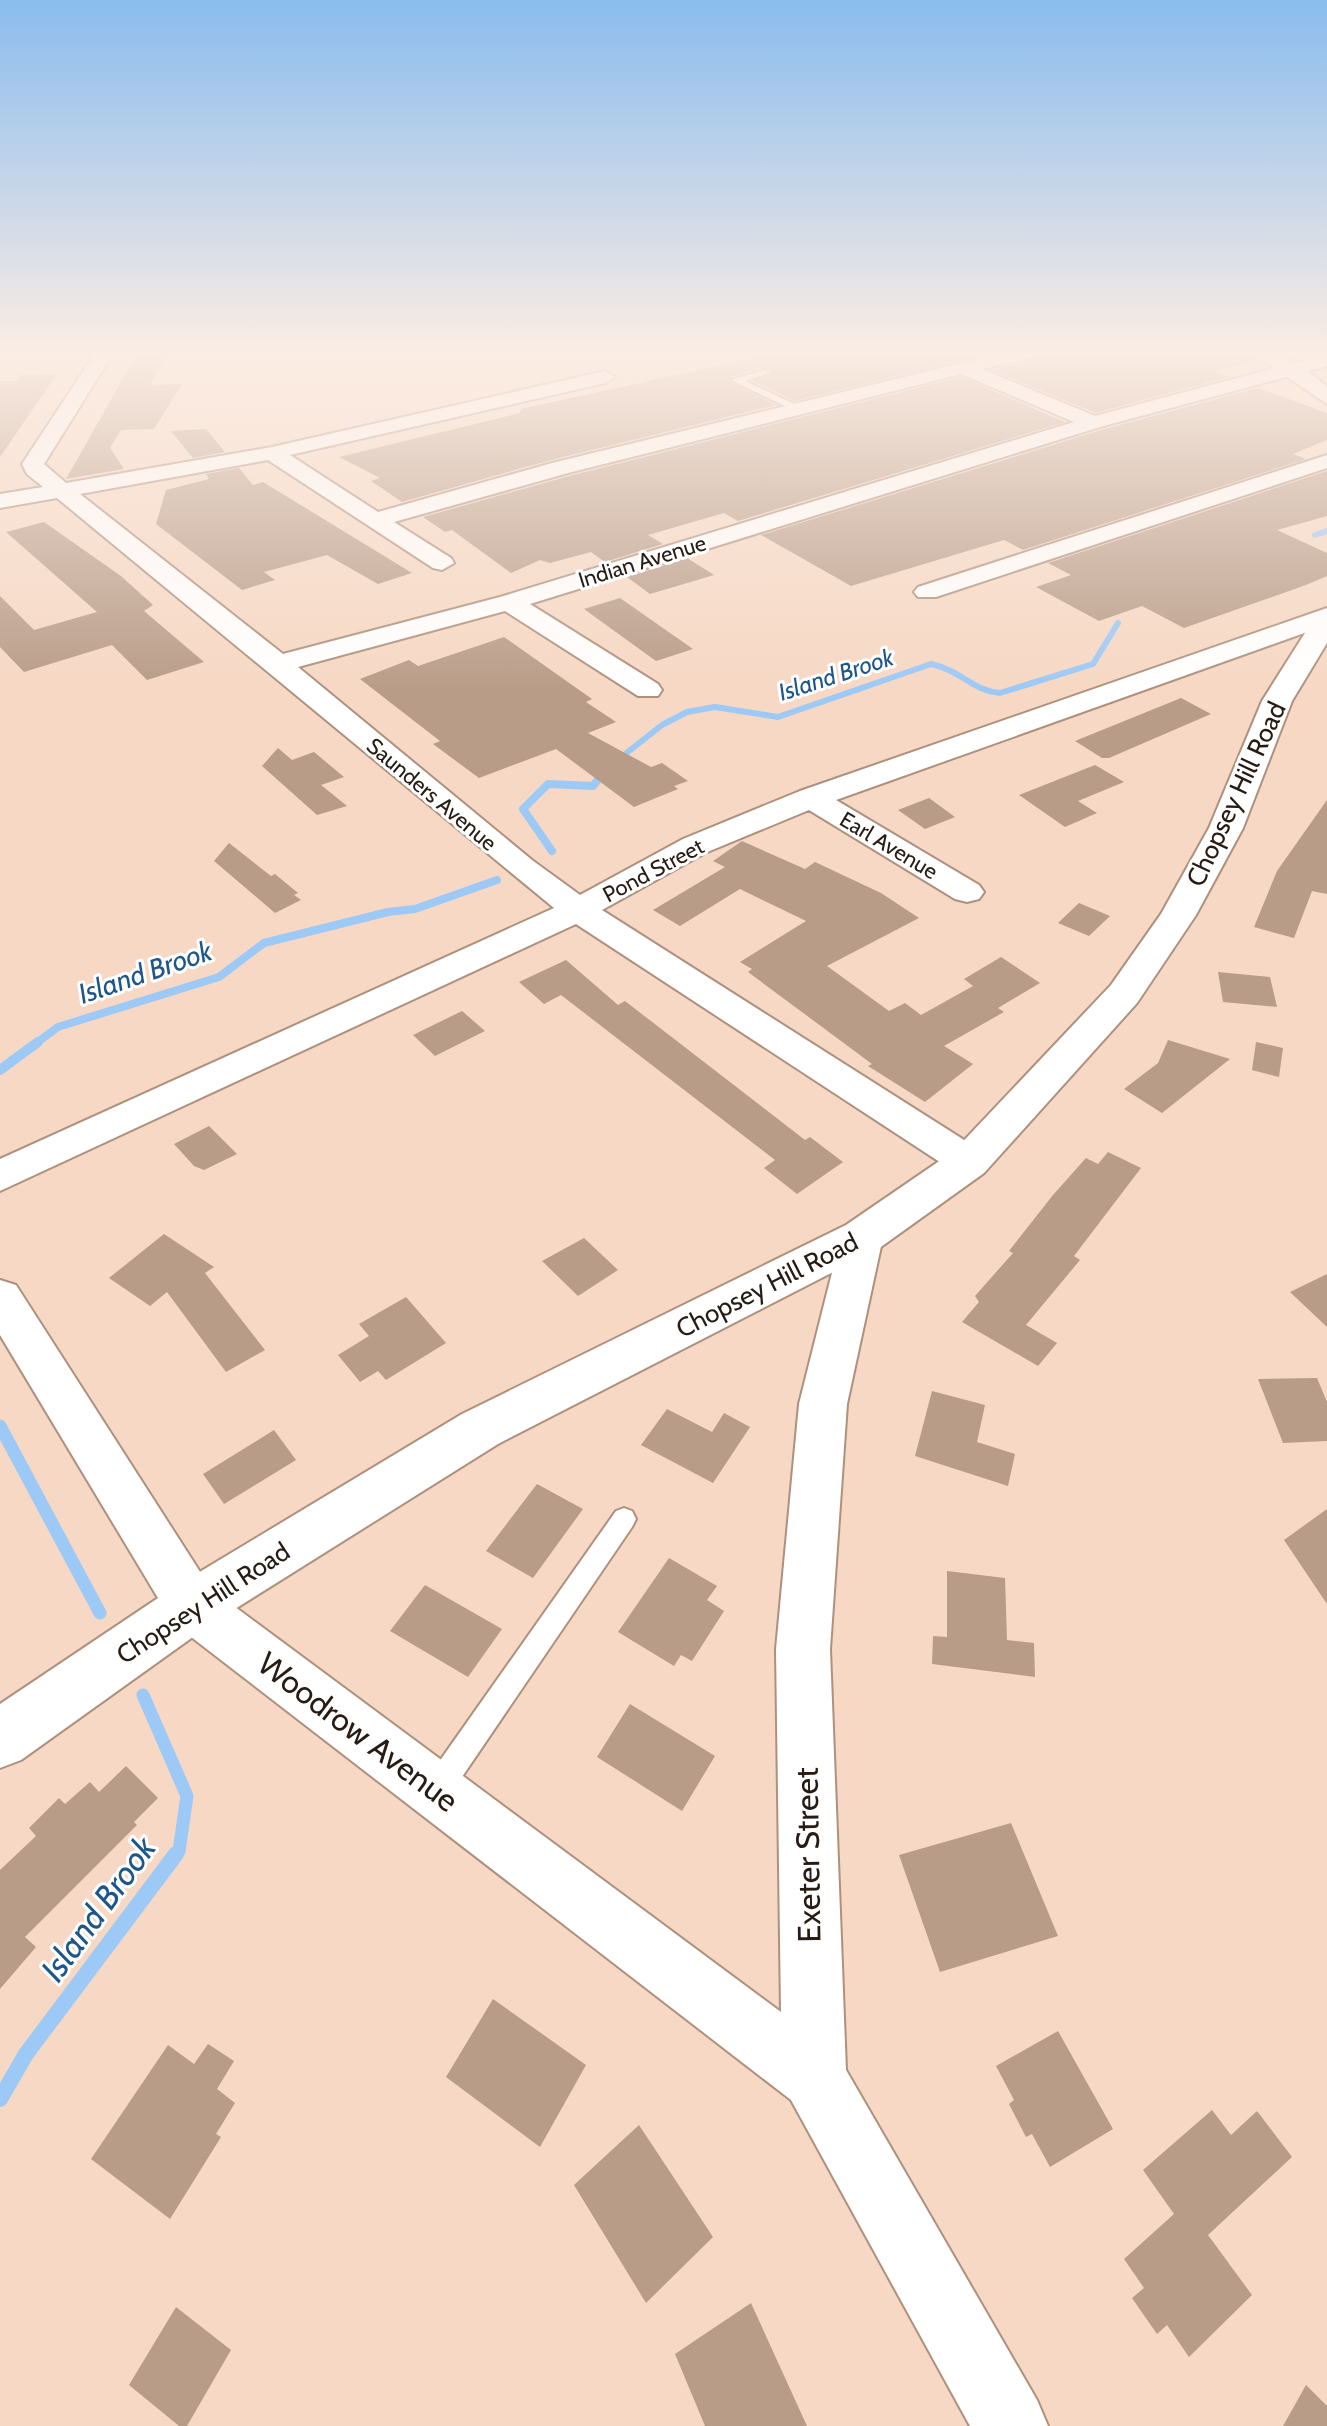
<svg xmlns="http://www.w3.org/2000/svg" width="1327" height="2426" font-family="Cabin,sans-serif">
<rect width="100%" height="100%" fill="#f6d8c4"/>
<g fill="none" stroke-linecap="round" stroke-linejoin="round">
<path stroke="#9dc9f6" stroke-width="5" d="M 1323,532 L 1327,531"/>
<path stroke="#9dc9f6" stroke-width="6" d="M 1315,535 L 1327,531
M 619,759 L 662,725 L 687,712 L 715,707 L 778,717 L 931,664 C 962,671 973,691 1000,693 L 1093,664 L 1118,623"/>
<path stroke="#9dc9f6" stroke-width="8" d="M 616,761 L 621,757
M 552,851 L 523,809 L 548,784 L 593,786 L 604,772
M 35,1044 L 58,1027 L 219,977 L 264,943 L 388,912 L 415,909 L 497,880"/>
<path stroke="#9dc9f6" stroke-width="10" d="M 0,1070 L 38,1042"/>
<path stroke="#9dc9f6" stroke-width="13" d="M 0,1426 L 100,1613
M 143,1695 L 187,1796 L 179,1851 L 175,1856"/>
<path stroke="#9dc9f6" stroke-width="16" d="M 0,2099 L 26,2054 L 176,1854"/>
</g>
<path fill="#b89c88" d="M 138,352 L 168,352 L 150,385 L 182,384 L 154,429 L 121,430 L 110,448 L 124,469 L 66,479 Z
M 781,352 L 995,352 L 795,401 L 753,381 L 775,373 L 763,367 L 730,377 L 728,381 L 776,405 L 551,460 L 402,502 L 371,481 L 380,478 L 339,457 L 520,413 L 521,409 Z
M 1041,352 L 1248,352 L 1258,360 L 1215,372 L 1229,377 L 1095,413 L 992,370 L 1037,359 Z
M 57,374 L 0,457 L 0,381 L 17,381 L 21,375 Z
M 961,377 L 1065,422 L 738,521 L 724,513 L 648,535 L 663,544 L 605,562 L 591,552 L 550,563 L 540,560 L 511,573 L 452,530 L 445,532 L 423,517 L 569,476 Z
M 1258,388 L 1327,413 L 1327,440 L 1293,454 L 1306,459 L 1023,550 L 1004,540 L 851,586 L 761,535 L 1101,430 Z
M 206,429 L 225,452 L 193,458 L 171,431 Z
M 239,468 L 253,485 L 263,482 L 412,573 L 378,584 L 327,555 L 264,572 L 275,580 L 242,590 L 156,524 L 166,490 L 209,479 L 206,474 Z
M 1327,471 L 1327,516 L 1277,530 L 1327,553 L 1327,576 L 1306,585 L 1184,628 L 1142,606 L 1099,621 L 1036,587 L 1071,575 L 1048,563 Z
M 44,522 L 121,576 L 153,605 L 144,611 L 204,662 L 147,680 L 112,645 L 24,672 L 0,647 L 0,596 L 34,630 L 97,612 L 6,532 Z
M 687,558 L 714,575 L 650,594 L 627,577 Z
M 620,598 L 693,649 L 656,661 L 584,609 Z
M 504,637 L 592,699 L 586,702 L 616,722 L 588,733 L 651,767 L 662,763 L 688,781 L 674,786 L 678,789 L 634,807 L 556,749 L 479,778 L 433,744 L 440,741 L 360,679 L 409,660 L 418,666 Z
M 1181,698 L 1211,714 L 1109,758 L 1102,758 L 1075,741 Z
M 278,748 L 292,760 L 314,752 L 344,777 L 321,785 L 347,806 L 317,815 L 262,766 Z
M 1095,765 L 1124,782 L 1078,801 L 1097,813 L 1065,827 L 1019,795 Z
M 929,798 L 955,817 L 925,829 L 898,810 Z
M 1327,800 L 1327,894 L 1312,891 L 1294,938 L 1254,927 L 1277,871 Z
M 742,841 L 805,869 L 815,862 L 881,893 L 919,918 L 827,966 L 889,1011 L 905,1003 L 921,1015 L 973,986 L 964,979 L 1001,957 L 1040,983 L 998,1008 L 1004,1012 L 944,1046 L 973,1064 L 925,1102 L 868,1066 L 872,1064 L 748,972 L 752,969 L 740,962 L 806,921 L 740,889 L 680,926 L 653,910 L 725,867 L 713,861 Z
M 229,843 L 271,876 L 275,874 L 298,893 L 294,895 L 301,900 L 275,913 L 214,861 Z
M 1079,903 L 1110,916 L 1089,936 L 1058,923 Z
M 566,960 L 618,1005 L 625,1001 L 805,1140 L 810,1137 L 843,1162 L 797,1194 L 764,1168 L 775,1160 L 561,995 L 544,1004 L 519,982 Z
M 1218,972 L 1270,977 L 1277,1007 L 1223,1002 Z
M 462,1011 L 485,1031 L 435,1056 L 413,1035 Z
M 1168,1040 L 1230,1059 L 1162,1113 L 1124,1089 L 1158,1063 Z
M 1256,1042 L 1283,1048 L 1279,1077 L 1252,1070 Z
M 209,1126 L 237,1154 L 204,1170 L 194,1166 L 174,1144 Z
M 1108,1152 L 1141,1168 L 1074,1256 L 1080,1260 L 1026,1325 L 1057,1343 L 1038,1366 L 962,1322 L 979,1302 L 975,1296 L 1013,1253 L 1009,1251 L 1053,1195 L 1086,1158 L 1098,1164 Z
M 164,1234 L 214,1267 L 205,1273 L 265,1350 L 226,1372 L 167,1292 L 150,1306 L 109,1278 Z
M 584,1238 L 618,1270 L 578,1296 L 542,1261 Z
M 1327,1274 L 1327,1327 L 1290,1292 Z
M 406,1297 L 446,1343 L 386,1380 L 378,1371 L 360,1382 L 338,1355 L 369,1336 L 359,1324 Z
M 1317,1378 L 1327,1402 L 1327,1441 L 1283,1443 L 1258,1379 Z
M 932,1391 L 985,1405 L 977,1442 L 1015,1454 L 1008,1486 L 915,1456 Z
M 667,1409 L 712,1432 L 724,1413 L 750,1427 L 713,1483 L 641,1445 Z
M 274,1430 L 296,1460 L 224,1504 L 203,1474 Z
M 537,1484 L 583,1509 L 533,1578 L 486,1551 Z
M 1327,1509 L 1327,1604 L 1284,1540 Z
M 669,1558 L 717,1586 L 707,1600 L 724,1611 L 692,1661 L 681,1655 L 674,1666 L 618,1632 Z
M 947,1571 L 1005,1578 L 1007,1640 L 1034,1643 L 1035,1677 L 932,1664 L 933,1636 L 947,1637 Z
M 425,1585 L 502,1629 L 468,1677 L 390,1631 Z
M 630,1704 L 715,1756 L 682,1811 L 597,1757 Z
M 126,1766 L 158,1798 L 134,1822 L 137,1825 L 25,1937 L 36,1947 L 0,1989 L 0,1870 L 36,1836 L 29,1828 L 59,1798 L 65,1804 L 90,1782 L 99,1792 Z
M 1011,1823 L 1058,1936 L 940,1972 L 899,1855 Z
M 493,1999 L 586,2065 L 540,2147 L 446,2077 Z
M 1058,2031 L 1113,2129 L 1050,2167 L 1032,2134 L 1026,2137 L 1009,2104 L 1014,2100 L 996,2066 Z
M 208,2044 L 234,2061 L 217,2089 L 235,2103 L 216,2134 L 221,2137 L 170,2219 L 91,2159 L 168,2045 L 194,2064 Z
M 1212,2110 L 1231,2135 L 1257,2111 L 1292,2157 L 1208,2235 L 1252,2295 L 1189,2357 L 1167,2325 L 1157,2334 L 1132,2298 L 1144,2288 L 1124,2259 L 1174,2214 L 1143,2170 Z
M 639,2125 L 713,2237 L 646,2303 L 574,2185 Z
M 751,2303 L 807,2426 L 705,2426 L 675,2354 Z
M 176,2307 L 231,2350 L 187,2426 L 179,2426 L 129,2385 Z
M 1306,2385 L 1327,2406 L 1327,2426 L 1283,2426 Z"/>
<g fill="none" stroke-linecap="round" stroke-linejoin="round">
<defs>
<path id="lane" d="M 764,370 L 772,372 L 745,381 L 801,407 L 801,411 L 795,411 L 731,380 Z
M 624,1508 L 632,1511 L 636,1519 L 632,1527 L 447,1799 L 437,1803 L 427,1799 L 423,1789 L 427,1779 L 616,1511 Z"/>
<path id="street" d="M 96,352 L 114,352 L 44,464 L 66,483 L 272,447 L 605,371 L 615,377 L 605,383 L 290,455 L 378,512 L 552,463 L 1007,352 L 1038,352 L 1036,356 L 982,369 L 1095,416 L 1327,354 L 1327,366 L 1100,427 L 530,604 L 658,684 L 662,690 L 658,696 L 638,696 L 505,611 L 298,667 L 532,860 L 580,895 L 683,839 L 800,791 L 1327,608 L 1327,625 L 836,800 L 979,885 L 984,892 L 979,899 L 967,902 L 955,899 L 809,810 L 705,853 L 602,910 L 983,1152 L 989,1162 L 983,1172 L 969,1177 L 955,1172 L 576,924 L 0,1191 L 0,1159 L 554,908 L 57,498 L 0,508 L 0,494 L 43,487 L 27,474 L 22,464 ZM 961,374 L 1074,422 L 500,597 L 283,654 L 80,494 L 268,460 L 433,568 L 442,570 L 454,563 L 451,558 L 394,522 L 568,473 Z
M 1327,455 L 1327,468 L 936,597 L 918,597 L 914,592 L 918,587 Z
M 862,1221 L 877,1226 L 883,1237 L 847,1404 L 830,1649 L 846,2070 L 1037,2400 L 1048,2426 L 970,2426 L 791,2100 L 173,1623 L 0,1335 L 0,1280 L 16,1285 L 211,1589 L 781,2012 L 776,1649 L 799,1404 L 841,1237 L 847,1226 Z"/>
<path id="secondary" d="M 1251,352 C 1284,351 1303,366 1327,387 L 1327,404 Z
M 1327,612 L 1327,643 L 1292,701 L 1243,828 L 1196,915 L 1137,1003 L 984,1173 L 878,1249 L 498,1444 L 211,1624 L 21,1760 L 0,1768 L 0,1704 L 173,1588 L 462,1414 L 846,1225 L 954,1151 L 1111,985 L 1161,914 L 1209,828 L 1262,701 L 1317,614 Z"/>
</defs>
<use href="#lane" stroke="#ad917e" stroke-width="4"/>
<use href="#street" stroke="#ad917e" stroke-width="4"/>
<use href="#secondary" stroke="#ad917e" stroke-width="4"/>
<use href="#lane" fill="#fff" fill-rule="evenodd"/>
<use href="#street" fill="#fff" fill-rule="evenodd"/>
<use href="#secondary" fill="#fff" fill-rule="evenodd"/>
</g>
<linearGradient id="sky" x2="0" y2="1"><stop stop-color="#8abcee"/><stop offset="0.51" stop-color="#fbede4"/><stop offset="1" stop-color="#fbede4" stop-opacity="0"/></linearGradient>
<rect width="1327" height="691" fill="url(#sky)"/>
<g text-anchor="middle" stroke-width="6" stroke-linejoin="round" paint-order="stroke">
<g font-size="22" fill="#261c14" stroke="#fff">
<text transform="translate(642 561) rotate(-17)" y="8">Indian Avenue</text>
<text transform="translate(432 794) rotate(40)" y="8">Saunders Avenue</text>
<text transform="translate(889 845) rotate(31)" y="8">Earl Avenue</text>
<text transform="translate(653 870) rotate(-28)" y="8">Pond Street</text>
</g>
<g font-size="24" font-style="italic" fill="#1d568a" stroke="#fff">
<text transform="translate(836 675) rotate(-18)" y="8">Island Brook</text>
</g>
<g font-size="26" fill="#261c14" stroke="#fff">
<text transform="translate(1236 794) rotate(-65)" y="9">Chopsey Hill Road</text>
<text transform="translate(767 1285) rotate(-27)" y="9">Chopsey Hill Road</text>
<text transform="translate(203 1603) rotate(-33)" y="9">Chopsey Hill Road</text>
</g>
<g font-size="28" font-style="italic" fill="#1d568a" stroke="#fff">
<text transform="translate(145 972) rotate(-19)" y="10">Island Brook</text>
</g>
<g font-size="32" fill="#261c14" stroke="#fff">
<text transform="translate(358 1732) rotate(37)" y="11">Woodrow Avenue</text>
<text transform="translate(808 1855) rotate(-91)" y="11">Exeter Street</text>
</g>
<g font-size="34" font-style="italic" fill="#1d568a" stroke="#fff">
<text transform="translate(98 1909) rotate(-54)" y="12">Island Brook</text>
</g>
</g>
</svg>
